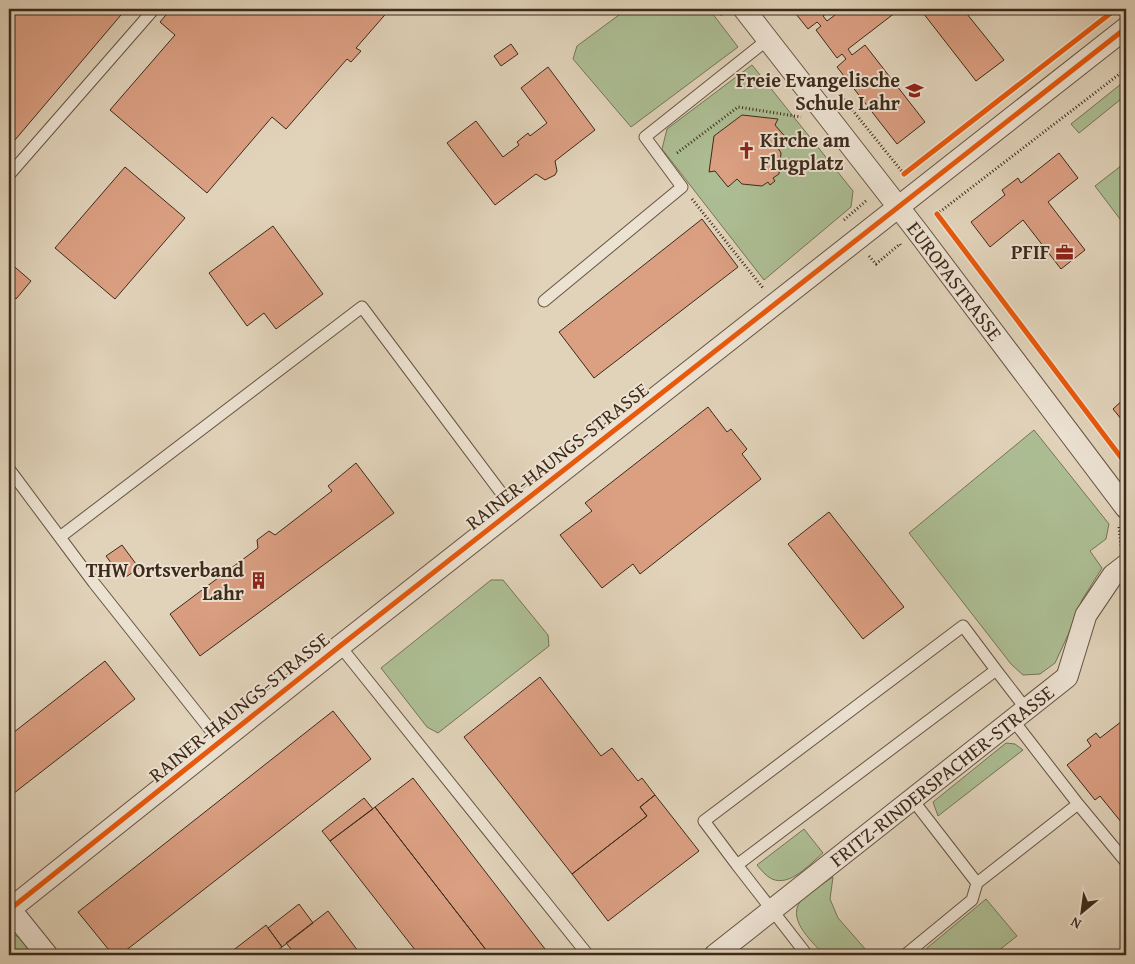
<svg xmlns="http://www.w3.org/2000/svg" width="1135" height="964" font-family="'Gentium Book Plus',serif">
<rect width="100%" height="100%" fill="#e1d3ba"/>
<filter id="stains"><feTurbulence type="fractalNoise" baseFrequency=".004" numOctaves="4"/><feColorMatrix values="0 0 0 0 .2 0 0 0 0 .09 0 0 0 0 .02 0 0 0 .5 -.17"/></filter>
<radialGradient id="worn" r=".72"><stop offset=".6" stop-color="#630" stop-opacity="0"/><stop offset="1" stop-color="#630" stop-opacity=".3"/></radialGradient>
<path fill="#adbe94" stroke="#757457" d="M 627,9 L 709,9 L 738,47 L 631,127 L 573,59 L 577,46 Z
M 752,65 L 853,191 L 851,207 L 764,280 L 662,149 L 667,129 Z
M 1126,80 L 1126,95 L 1079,133 L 1071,124 Z
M 1126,162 L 1126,227 L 1095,186 Z
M 1034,430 L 1109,524 L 1106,539 L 1090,551 L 1102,568 L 1082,600 L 1068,635 L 1055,663 L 1040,674 L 1023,675 L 1011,664 L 909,533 Z
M 491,580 L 503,580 L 548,635 L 549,646 L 438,733 L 427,727 L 381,668 Z
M 1006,743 L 1015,744 L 1023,750 L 938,816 L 933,802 Z
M 804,829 L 823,853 C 810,864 790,887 772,879 C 766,876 761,870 757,865 Z
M 833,877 L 830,899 L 838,918 L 867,951 L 882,953 L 880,955 L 824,955 C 811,940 783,917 804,897 C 812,889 824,883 833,877 Z
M 986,899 L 1017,936 L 993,955 L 927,955 L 927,948 Z
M 14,935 L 26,940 L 38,955 L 9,955 L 9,939 Z"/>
<path fill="#db9f82" stroke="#3d2a1a" d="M 9,9 L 126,9 L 9,147 Z
M 171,9 L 390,9 L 356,48 L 361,51 L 351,62 L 347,59 L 286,129 L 272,117 L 207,193 L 110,110 L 175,35 L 160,22 Z
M 792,9 L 832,9 L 823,16 L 827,21 L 843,9 L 900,9 L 848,49 L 852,55 L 865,45 L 925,122 L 897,144 L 837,67 L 846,59 L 842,54 L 837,58 L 816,30 L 821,26 L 817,22 L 808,29 Z
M 920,9 L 963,9 L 1004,60 L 976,81 Z
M 511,44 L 518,54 L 501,66 L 494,56 Z
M 548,67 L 595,130 L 555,161 L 557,171 L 555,175 L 545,180 L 536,174 L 495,205 L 447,143 L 476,121 L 503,157 L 519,145 L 517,142 L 528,133 L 530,136 L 547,123 L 521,88 Z
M 742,115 L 778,119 L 775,125 L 788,140 L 778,148 L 781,153 L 779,174 L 773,178 L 775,181 L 770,185 L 768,182 L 762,186 L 742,184 L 737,179 L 728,187 L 715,171 L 709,172 L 714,136 Z
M 1059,153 L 1078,178 L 1048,202 L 1085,250 L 1061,269 L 1023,220 L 990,247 L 971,222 L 1005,195 L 1002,190 L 1018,178 L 1021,183 Z
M 125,167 L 185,218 L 115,299 L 55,248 Z
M 702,219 L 738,267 L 594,378 L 559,332 Z
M 273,226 L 323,294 L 276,329 L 264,313 L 247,326 L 209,273 Z
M 9,262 L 31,281 L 16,299 L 9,293 Z
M 1125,398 L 1126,398 L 1126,425 L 1113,409 Z
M 708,407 L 727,432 L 731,429 L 747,449 L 742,454 L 761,479 L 640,574 L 633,564 L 602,588 L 560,535 L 592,511 L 585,503 Z
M 356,463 L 394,513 L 200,656 L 170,614 L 258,548 L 257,540 L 269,531 L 275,535 L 332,491 L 328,486 Z
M 829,512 L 904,607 L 863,639 L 788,544 Z
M 122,545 L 139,568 L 123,579 L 106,556 Z
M 105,661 L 135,699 L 9,797 L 9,736 Z
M 540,677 L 601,756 L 612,748 L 638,781 L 642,778 L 655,795 L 640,807 L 647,816 L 572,874 L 464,737 Z
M 333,711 L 371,759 L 120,955 L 113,955 L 78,912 Z
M 1126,718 L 1126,828 L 1100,796 L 1095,800 L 1067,765 L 1091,746 L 1087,740 L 1096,733 L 1100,738 Z
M 413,778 L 545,949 L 537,955 L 490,955 L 375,807 Z
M 655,795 L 699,851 L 608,921 L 572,874 L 647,816 L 640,807 Z
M 364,798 L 373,809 L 330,841 L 322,831 Z
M 375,807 L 490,955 L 419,955 L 330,841 Z
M 299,904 L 313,923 L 282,947 L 268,928 Z
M 328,911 L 361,955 L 296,955 L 286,943 Z
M 266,925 L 282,947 L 271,955 L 227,955 Z
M 1126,946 L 1126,955 L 1114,955 Z"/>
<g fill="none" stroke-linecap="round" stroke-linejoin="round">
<defs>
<path id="lane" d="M 9,175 L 154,9
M 544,301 L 682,187 L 645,137 L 767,40
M 9,469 L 94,583 L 220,742
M 60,537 L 362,307 L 514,510
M 340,646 L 588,955
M 1078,804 L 1126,862
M 737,865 L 704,821 L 963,626 L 996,670
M 977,883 L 1078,804 L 1013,720
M 807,955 L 737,865 L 996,670 L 1026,709
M 905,955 L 972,900 L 977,883 L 912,799"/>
<g id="street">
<path id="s1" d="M 744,9 L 917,231 L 1126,508"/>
<path d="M 10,909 L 47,955"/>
<path d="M 9,910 L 340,646 L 1126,28"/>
<path id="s2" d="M 715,955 L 1067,677 L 1086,615 L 1113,575 L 1126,565"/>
</g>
</defs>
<use href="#lane" stroke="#665442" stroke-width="13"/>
<use href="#street" stroke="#665442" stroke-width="23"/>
<path stroke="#3d2a1a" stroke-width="3" stroke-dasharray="1 2.5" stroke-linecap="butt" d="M 717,9 L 723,16
M 837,91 L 904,174
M 677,153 L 738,107 L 801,117
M 692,199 L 763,288
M 937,214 L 1126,69
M 844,220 L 867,200
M 869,256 L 876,264 L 900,244 L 901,246
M 1119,527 L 1121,546"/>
<use href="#lane" stroke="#ece2d2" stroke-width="11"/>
<use href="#street" stroke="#ece2d2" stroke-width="21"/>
<defs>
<path id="cycleway" d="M 904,174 L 1116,9
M 937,214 L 1126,464
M 9,910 L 340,646 L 1126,28"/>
</defs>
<use href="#cycleway" stroke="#ece2d2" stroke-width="8"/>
<use href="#cycleway" stroke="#e8590c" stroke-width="5"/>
</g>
<defs>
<symbol id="school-bare" viewBox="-9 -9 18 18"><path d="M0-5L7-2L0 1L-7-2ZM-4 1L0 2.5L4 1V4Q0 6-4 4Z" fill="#8f2418" stroke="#ece2d2" stroke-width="2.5" paint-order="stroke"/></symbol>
<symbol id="church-bare" viewBox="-9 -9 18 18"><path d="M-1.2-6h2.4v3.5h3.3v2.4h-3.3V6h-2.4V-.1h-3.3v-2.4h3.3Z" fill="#8f2418" stroke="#ece2d2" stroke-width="2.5" paint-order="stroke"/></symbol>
<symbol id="office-bare" viewBox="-9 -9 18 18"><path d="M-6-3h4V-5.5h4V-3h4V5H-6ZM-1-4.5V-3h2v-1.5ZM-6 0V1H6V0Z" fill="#8f2418" stroke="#ece2d2" stroke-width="2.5" paint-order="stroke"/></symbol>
<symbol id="building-bare" viewBox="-9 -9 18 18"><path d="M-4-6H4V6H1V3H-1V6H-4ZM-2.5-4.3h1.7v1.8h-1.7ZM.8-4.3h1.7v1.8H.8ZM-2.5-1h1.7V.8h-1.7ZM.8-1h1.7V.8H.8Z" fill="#8f2418" stroke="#ece2d2" stroke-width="2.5" paint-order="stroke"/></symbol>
</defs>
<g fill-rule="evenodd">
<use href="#school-bare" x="902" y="78" width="25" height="25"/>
<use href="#church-bare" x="734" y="138" width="25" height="25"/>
<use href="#office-bare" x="1052" y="240" width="25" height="25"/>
<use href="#building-bare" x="246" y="568" width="25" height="25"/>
</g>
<g text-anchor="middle" stroke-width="4" stroke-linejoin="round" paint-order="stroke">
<g font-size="20" font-weight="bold" fill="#3d2a1a" stroke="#ece2d2" text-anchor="end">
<text x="900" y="87">Freie Evangelische<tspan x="900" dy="23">Schule Lahr</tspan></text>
<text x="760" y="147" text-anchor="start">Kirche am<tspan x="760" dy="23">Flugplatz</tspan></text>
<text x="1050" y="259">PFIF</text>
<text x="244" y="577">THW Ortsverband<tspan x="244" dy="23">Lahr</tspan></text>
</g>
<g font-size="20" fill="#3d2a1a" stroke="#ece2d2">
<text dy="7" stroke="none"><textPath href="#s1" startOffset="344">EUROPASTRASSE</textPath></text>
<text transform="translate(557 456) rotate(-38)" y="7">RAINER-HAUNGS-STRASSE</text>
<text transform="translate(239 707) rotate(-39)" y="7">RAINER-HAUNGS-STRASSE</text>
<text dy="7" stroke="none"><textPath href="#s2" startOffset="289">FRITZ-RINDERSPACHER-STRASSE</textPath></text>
</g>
</g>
<rect width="1135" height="964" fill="none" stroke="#e1d3ba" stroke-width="30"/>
<rect x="10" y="10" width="1115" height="944" fill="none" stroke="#3d2a1a" stroke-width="2.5"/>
<rect x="15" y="15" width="1105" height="934" fill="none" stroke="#3d2a1a"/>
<g transform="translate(1082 912) rotate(209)" stroke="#ece2d2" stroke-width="4" paint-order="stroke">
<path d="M0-4L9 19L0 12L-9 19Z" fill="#3d2a1a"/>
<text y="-8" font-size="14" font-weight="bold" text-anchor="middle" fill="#3d2a1a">N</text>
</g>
<rect width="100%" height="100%" filter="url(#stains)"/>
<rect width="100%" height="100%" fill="url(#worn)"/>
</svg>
